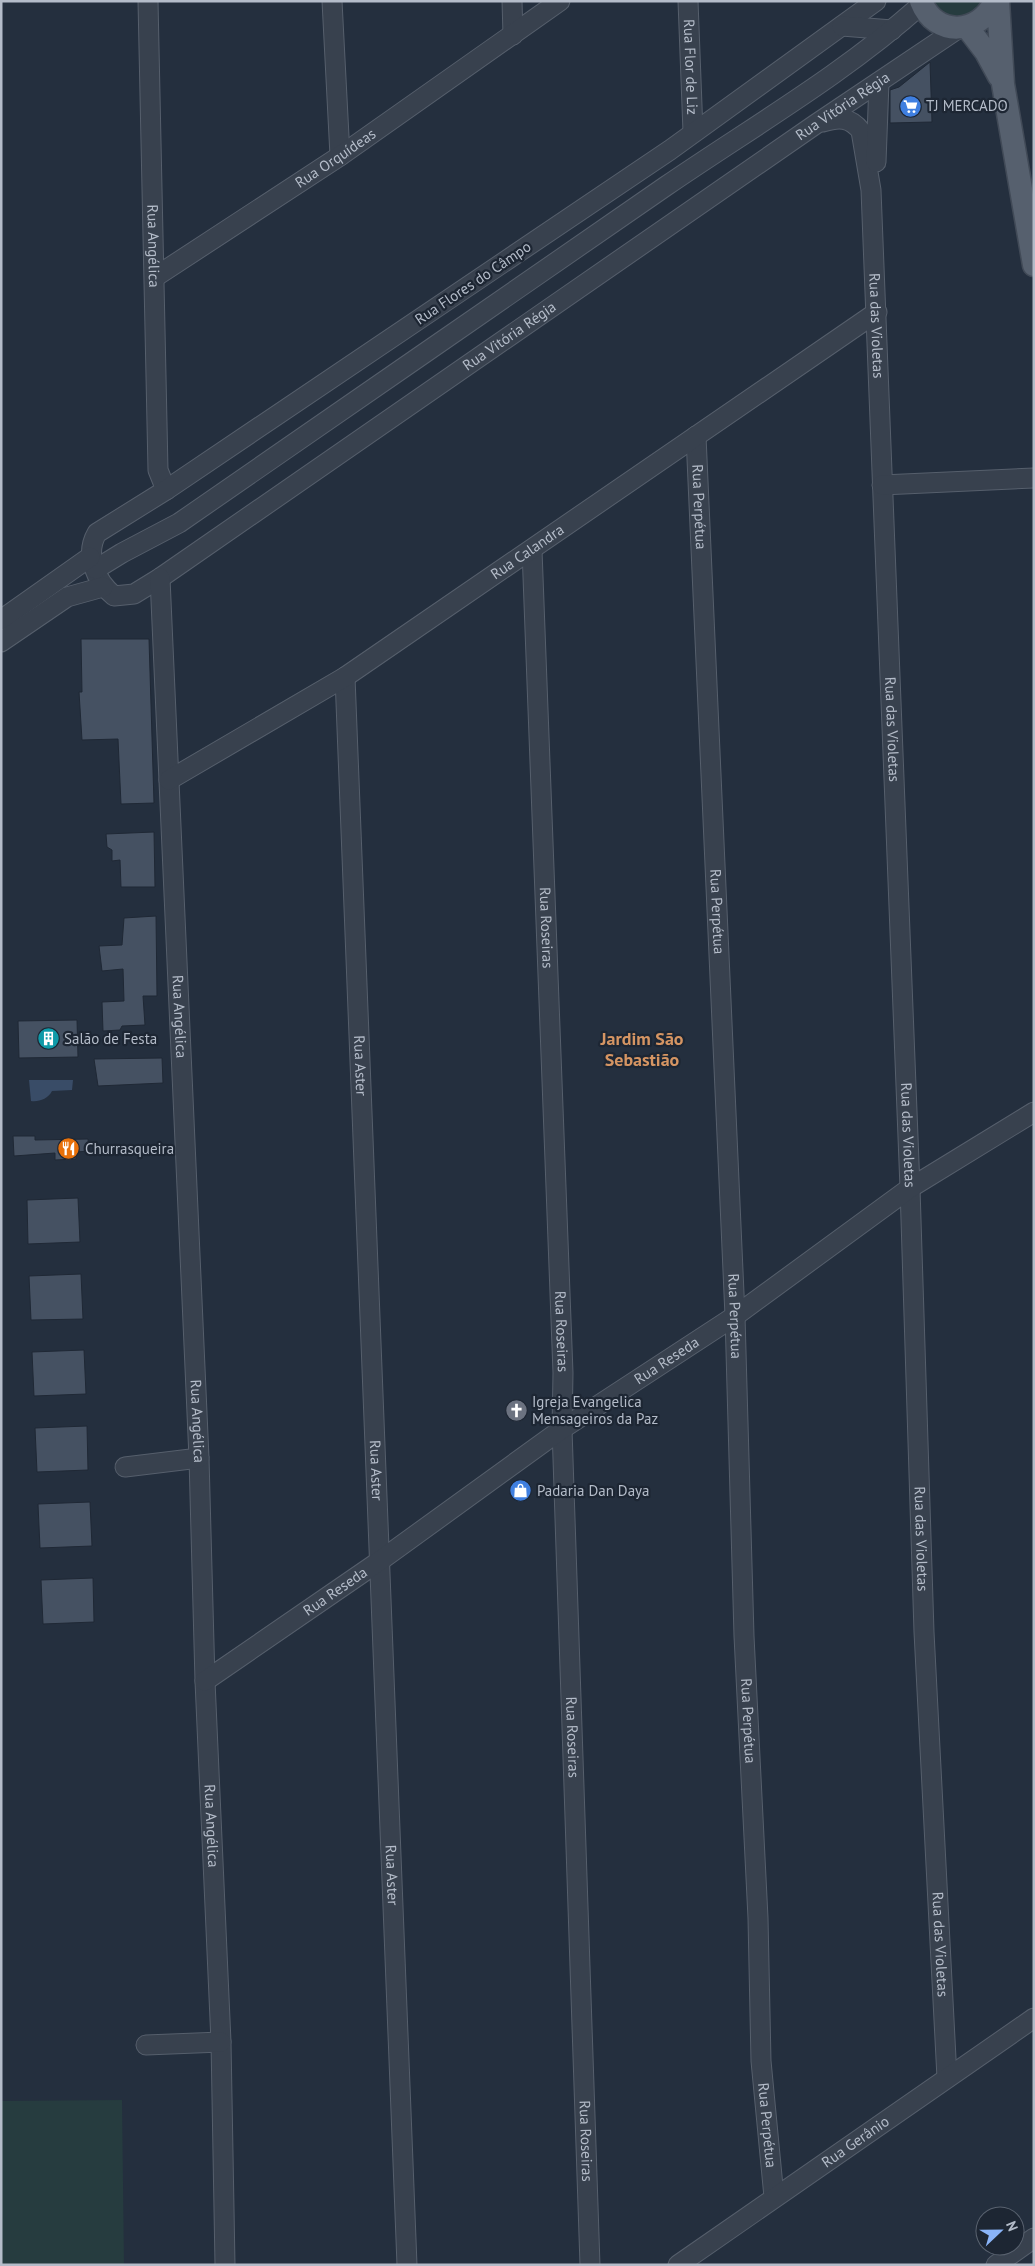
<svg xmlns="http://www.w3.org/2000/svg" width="1035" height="2266" font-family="'PT Sans',sans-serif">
<rect width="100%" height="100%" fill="#242f3e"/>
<path fill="#263c3f" d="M 932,1 L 982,1 C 967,24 948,23 932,1 Z
M 122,2100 L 124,2265 L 1,2265 L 1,2101 Z"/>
<path fill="#394c67" d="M 29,1080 L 73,1080 L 72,1090 L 52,1091 C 48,1099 39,1102 31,1101 Z"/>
<path fill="#455162" stroke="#1f2835" d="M 930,62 L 932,122 L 890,123 L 890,90 L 899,87 Z
M 81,639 L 149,639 L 154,803 L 121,804 L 118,739 L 82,740 L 79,692 L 82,692 Z
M 154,832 L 155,887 L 121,887 L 120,860 L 112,861 L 112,850 L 107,847 L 106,834 Z
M 156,916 L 157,996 L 143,996 L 145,1025 L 122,1026 L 120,1030 L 103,1031 L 102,1002 L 124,1001 L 123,969 L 102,971 L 99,946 L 122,945 L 124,918 Z
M 77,1020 L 78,1057 L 19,1058 L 18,1021 Z
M 162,1058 L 163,1083 L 98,1086 L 94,1059 Z
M 13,1136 L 35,1136 L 35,1140 L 88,1139 L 89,1151 L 76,1152 L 76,1159 L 55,1160 L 55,1153 L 14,1156 Z
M 78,1198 L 80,1242 L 28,1244 L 27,1200 Z
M 81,1274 L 83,1319 L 31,1320 L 29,1276 Z
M 84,1350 L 86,1394 L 34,1396 L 32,1352 Z
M 87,1426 L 88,1470 L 37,1472 L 35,1428 Z
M 90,1502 L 92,1546 L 40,1548 L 38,1504 Z
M 93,1578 L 94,1622 L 43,1624 L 41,1580 Z"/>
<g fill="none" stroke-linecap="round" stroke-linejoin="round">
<defs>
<g id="minor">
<path id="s1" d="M 148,1 L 158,470 L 166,490"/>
<path d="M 332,1 L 340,156"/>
<path d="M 512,1 L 513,35"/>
<path id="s2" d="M 688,1 L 693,132"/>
<path id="s3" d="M 876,1 L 670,150 L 166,490 L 97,533 C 84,555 96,581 114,596 L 134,594 L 160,578 L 816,124 L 959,28"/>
<path d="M 842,26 L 892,30"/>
<path id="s4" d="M 823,122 C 839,117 850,117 861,131 L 871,190 L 910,1188 L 924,1632 L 947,2078"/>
<path d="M 876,162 L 879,82"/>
<path id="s5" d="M 155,277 L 340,156 L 560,1"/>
<path id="s6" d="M 696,436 L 735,1316 L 744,1636 L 758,1918 L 761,2061 L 774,2197"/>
<path d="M 882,485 L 1034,478"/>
<path id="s7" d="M 532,550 L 563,1373 L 562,1429 L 590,2265"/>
<path d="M 96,569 L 122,553 L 179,523 C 341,410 504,299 666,186 C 752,127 844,74 922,4"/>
<path id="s8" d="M 160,578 L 199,1458 L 205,1681 L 221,2042 L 225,2265"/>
<path d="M 1,620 L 90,557"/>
<path d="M 1,642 L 67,597 L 103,587"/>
<path id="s9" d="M 345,677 L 407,2265"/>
<path id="s10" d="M 169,780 L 345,677 L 877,312"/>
<path d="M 125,1467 L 199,1458"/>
<path id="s11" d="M 205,1681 L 381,1560 L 562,1429 L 735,1316 L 910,1188 L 1034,1112"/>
<path d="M 146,2045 L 221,2042"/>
<path id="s12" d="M 678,2265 L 1034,2018"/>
<path d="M 996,2265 L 1034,2238"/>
</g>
<path id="major" d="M 921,1 C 935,38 980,35 995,1
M 998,1 L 1003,84 L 1034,265
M 967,27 L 986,52 L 999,76"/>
</defs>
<use href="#minor" stroke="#565f6c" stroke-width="21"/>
<use href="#major" stroke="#414a57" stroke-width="25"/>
<use href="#minor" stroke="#38414e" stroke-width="19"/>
<use href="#major" stroke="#56606e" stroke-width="22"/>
</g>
<defs>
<symbol id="supermarket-disc" viewBox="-11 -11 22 22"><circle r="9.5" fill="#3f7fe0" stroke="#1d2633"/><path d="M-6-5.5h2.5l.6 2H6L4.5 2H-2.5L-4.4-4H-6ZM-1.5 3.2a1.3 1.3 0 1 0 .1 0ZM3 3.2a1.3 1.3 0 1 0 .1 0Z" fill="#fff"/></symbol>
<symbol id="building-disc" viewBox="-11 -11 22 22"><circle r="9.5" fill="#0f9aa8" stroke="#1d2633"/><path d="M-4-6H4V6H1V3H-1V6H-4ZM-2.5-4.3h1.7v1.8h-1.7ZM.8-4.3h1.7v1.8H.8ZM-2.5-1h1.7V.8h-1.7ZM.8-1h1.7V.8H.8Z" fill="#fff"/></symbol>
<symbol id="restaurant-disc" viewBox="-11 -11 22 22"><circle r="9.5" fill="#e8710a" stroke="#1d2633"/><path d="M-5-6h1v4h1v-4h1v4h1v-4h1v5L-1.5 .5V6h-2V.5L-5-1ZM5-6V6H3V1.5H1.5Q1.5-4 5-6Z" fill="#fff"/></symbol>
<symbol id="church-disc" viewBox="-11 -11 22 22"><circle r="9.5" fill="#6b7280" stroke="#1d2633"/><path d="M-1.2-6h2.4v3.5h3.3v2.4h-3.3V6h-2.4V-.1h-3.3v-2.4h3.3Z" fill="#fff"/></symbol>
<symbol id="shop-disc" viewBox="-11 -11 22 22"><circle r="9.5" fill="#3f7fe0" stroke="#1d2633"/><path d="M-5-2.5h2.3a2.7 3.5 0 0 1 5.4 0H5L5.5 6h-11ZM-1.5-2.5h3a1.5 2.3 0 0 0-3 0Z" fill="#fff"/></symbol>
</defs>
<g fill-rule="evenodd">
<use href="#supermarket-disc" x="898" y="94" width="25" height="25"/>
<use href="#building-disc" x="36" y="1026" width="25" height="25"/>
<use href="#restaurant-disc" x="56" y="1136" width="25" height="25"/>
<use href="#church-disc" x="504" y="1398" width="25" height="25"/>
<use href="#shop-disc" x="508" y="1478" width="25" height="25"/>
</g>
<g text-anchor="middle" stroke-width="4.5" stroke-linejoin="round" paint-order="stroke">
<g font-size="15" fill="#b4bcc9" stroke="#1d2633">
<text dy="5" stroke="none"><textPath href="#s2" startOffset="66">Rua Flor de Liz</textPath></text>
<text dy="5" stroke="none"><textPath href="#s3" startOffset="1895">Rua Vitória Régia</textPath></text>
<text dy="5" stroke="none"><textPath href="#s5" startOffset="216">Rua Orquídeas</textPath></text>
<text dy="5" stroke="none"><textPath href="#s1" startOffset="245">Rua Angélica</textPath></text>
<text transform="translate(473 283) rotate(-34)" y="5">Rua Flores do Câmpo</text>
<text dy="5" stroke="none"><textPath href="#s4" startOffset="238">Rua das Violetas</textPath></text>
<text dy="5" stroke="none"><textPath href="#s3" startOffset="1490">Rua Vitória Régia</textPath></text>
<text dy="5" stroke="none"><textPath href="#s6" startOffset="71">Rua Perpétua</textPath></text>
<text dy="5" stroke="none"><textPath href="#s10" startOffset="425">Rua Calandra</textPath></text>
<text dy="5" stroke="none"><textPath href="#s4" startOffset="642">Rua das Violetas</textPath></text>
<text dy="5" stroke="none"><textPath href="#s6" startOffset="476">Rua Perpétua</textPath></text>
<text dy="5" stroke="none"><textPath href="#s7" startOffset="378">Rua Roseiras</textPath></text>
<text dy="5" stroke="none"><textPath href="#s8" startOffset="439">Rua Angélica</textPath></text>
<text dy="5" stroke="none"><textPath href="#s9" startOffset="389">Rua Aster</textPath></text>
<text dy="5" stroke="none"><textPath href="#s4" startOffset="1048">Rua das Violetas</textPath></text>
<text dy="5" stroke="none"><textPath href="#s6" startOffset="881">Rua Perpétua</textPath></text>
<text dy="5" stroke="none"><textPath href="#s7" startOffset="782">Rua Roseiras</textPath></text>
<text dy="5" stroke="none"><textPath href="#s11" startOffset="562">Rua Reseda</textPath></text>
<text dy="5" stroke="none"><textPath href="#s8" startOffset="844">Rua Angélica</textPath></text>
<text dy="5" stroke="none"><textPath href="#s9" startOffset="794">Rua Aster</textPath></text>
<text dy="5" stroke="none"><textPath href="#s4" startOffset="1452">Rua das Violetas</textPath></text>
<text dy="5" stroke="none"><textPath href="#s11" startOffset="158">Rua Reseda</textPath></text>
<text dy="5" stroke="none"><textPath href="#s6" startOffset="1286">Rua Perpétua</textPath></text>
<text dy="5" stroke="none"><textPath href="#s7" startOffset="1188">Rua Roseiras</textPath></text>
<text dy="5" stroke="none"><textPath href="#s8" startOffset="1249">Rua Angélica</textPath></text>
<text dy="5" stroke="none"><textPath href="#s9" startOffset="1199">Rua Aster</textPath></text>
<text dy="5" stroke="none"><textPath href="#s4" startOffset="1858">Rua das Violetas</textPath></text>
<text dy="5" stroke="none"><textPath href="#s6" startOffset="1691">Rua Perpétua</textPath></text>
<text dy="5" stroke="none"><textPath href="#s12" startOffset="216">Rua Gerânio</textPath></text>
<text dy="5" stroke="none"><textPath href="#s7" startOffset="1592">Rua Roseiras</textPath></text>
</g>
<g font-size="15" fill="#b4bcc9" stroke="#1d2633" text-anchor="start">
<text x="926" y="111">TJ MERCADO</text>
<text x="64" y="1044">Salão de Festa</text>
<text x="85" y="1154">Churrasqueira</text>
<text x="532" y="1407">Igreja Evangelica<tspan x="532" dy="17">Mensageiros da Paz</tspan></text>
<text x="537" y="1496">Padaria Dan Daya</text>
</g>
<g font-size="18" font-weight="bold" fill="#d59563" stroke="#1d2633">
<text x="642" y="1045">Jardim São<tspan x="642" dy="21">Sebastião</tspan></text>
</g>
</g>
<rect width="1035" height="2266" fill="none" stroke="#b4bcc9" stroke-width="5"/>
<g transform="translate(1000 2231) rotate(68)"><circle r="24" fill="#1d2633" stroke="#59626f"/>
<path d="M0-4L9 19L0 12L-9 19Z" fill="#8ab4f8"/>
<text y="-8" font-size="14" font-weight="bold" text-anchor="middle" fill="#b4bcc9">N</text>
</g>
</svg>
